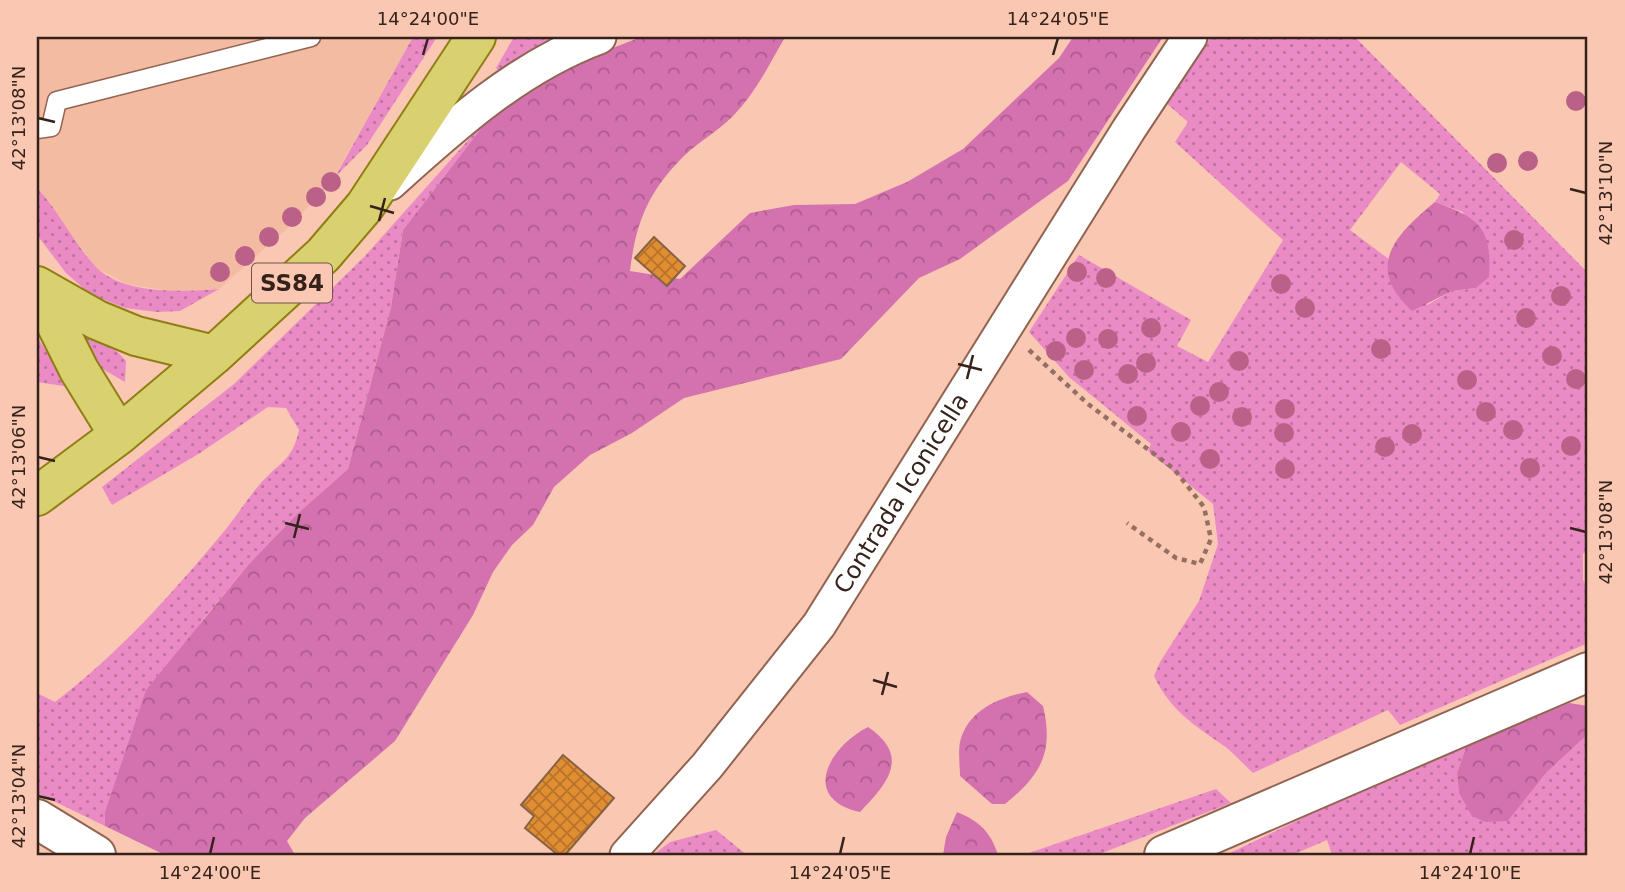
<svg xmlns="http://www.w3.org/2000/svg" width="1625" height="892" font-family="'DejaVu Sans',sans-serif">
<defs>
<pattern id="grass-dots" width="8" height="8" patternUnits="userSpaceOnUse" patternTransform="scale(1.75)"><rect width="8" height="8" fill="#eb8bc6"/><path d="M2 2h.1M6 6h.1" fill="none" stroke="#bf71a0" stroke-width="1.8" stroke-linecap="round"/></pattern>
<pattern id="forest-crowns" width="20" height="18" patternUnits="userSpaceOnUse" patternTransform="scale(1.75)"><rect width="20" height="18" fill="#d471af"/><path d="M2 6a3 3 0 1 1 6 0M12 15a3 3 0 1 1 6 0" fill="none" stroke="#ad5c8e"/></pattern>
<pattern id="building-cross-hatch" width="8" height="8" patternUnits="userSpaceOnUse" patternTransform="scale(1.75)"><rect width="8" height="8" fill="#e18d32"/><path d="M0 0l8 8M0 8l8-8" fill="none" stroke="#b7732a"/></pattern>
</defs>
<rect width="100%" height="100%" fill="#fac7b2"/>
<path fill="#f4bba3" d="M 37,37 L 413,37 L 331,182 L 291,225 L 219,289 L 175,292 L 127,284 L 96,268 L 37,188 Z"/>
<path fill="url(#grass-dots)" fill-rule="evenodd" d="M 413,37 L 437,37 L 367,145 L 335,177 Z
M 514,37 L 561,37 L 501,74 L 496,68 Z
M 1211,37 L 1355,37 L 1588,273 L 1588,550 L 1583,554 L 1583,580 L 1588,590 L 1588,643 L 1400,725 L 1388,710 L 1253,773 C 1242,763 1232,751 1220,743 C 1192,724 1169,708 1154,676 L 1160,662 L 1199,601 L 1218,544 L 1213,504 L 1148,451 L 1151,444 L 1069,377 L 1029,332 L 1079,255 L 1191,320 L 1177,346 L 1208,362 L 1283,240 L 1175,142 L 1188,122 L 1166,103 ZM 1401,162 L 1440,194 L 1435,202 L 1463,212 L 1476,288 L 1452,291 L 1427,305 L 1388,272 L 1390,260 L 1350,230 Z
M 496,109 L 403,230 L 391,307 L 348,469 L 297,514 L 249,564 L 201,622 L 105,812 L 105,826 L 37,793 L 37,693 L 55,702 C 117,655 171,595 221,535 C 235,519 246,500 260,484 C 280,461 292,462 299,430 L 286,408 L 268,407 L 200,453 L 112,505 L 102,487 L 234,384 L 365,256 Z
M 37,188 C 59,211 73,242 95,266 C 122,295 183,292 219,289 L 180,311 L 157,312 L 125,308 L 90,294 L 66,273 L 37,235 Z
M 67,319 L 112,346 L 126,361 L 125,382 L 94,364 Z
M 37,337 L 70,387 L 37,382 Z
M 1588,734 L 1588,855 L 1332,855 L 1327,840 L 1292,855 L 1226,855 L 1319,810 L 1466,747 L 1457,773 L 1459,793 L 1508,821 L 1547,772 Z
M 1216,789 L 1231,803 L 1097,855 L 1023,855 Z
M 716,830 L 747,855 L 653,855 L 670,842 Z"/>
<path fill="url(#forest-crowns)" d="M 641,37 L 785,37 C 769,65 755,94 732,117 C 718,131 700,141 686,154 C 649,190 636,221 630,271 L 680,279 L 750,213 L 794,205 L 855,204 L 907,182 L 963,149 L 1059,58 L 1073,37 L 1163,37 L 1068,181 L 960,259 L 919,278 L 841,359 L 684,398 L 632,433 L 590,455 L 554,487 L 533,525 L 512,545 L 493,572 L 473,615 L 395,741 L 305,818 L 287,841 L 295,855 L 165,855 L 105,826 L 105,812 L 146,690 L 249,564 L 297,514 L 348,469 L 391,307 L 403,230 L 496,109 L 559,69 Z
M 1435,202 C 1480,218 1492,228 1489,277 L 1476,288 L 1452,291 L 1412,311 C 1364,267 1395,235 1435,202 Z
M 1027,692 L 1043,706 C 1054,752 1041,775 1005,804 L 992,804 L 960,776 C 960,766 958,752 960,742 C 968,710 998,698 1027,692 Z
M 1569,703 L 1588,706 L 1588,734 L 1547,772 L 1508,821 L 1485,822 L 1472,816 L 1459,793 L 1457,773 L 1466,747 Z
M 868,727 C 911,756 888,783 860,812 C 799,798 830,746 868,727 Z
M 957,812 C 979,821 991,832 998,855 L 943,855 L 946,837 Z"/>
<path fill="url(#building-cross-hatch)" stroke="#866343" stroke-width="2" d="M 654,237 L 685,266 L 667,286 L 635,258 Z
M 563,755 L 614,798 L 565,855 L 558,855 L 525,828 L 534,816 L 521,805 Z"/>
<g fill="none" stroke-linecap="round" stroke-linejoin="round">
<defs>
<path id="service" d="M 37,129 L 51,127 L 57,101 L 311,37"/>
<g id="minor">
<path d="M 390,183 C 453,126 518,67 599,37"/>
<path id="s1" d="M 627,855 L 707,766 L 819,625 L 1129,129 L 1190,37"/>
</g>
<path id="secondary" d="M 37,819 L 96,855
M 1164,855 L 1588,672"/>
<path id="primary" d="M 37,286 L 97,320 L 136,336 L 214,355
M 37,286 L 79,370 L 119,435
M 37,496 L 119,435 L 214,355 L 323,255 L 365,206 L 476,37"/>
</defs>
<use href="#service" stroke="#916452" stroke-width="21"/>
<use href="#minor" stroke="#916452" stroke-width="37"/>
<use href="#secondary" stroke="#916452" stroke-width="42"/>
<use href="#primary" stroke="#8f7f13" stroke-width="42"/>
<path stroke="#937062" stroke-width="4.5" stroke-dasharray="5 5" stroke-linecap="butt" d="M 1029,350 L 1088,404 L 1174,469 L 1204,507 L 1211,539 L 1200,564 L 1176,558 L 1127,523"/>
<use href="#service" stroke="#fff" stroke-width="18"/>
<use href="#minor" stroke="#fff" stroke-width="33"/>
<use href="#secondary" stroke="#fff" stroke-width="38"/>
<use href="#primary" stroke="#d9d06f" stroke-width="38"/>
</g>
<g fill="#bb6188">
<circle cx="1576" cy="101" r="10"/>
<circle cx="1528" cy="161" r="10"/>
<circle cx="1497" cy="163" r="10"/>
<circle cx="331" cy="182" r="10"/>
<circle cx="316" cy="197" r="10"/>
<circle cx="292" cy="217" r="10"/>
<circle cx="269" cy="237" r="10"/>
<circle cx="1514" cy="240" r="10"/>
<circle cx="245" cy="256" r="10"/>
<circle cx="220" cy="272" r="10"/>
<circle cx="1077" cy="272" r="10"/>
<circle cx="1106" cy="278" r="10"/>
<circle cx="1281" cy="284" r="10"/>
<circle cx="1561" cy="296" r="10"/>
<circle cx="1305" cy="308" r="10"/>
<circle cx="1526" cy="318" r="10"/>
<circle cx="1151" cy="328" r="10"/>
<circle cx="1076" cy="338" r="10"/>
<circle cx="1108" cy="339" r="10"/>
<circle cx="1381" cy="349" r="10"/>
<circle cx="1056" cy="351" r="10"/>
<circle cx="1552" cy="356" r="10"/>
<circle cx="1239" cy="361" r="10"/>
<circle cx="1146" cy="363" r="10"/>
<circle cx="1084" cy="370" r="10"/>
<circle cx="1128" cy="374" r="10"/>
<circle cx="1576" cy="379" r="10"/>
<circle cx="1467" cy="380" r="10"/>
<circle cx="1219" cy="392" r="10"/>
<circle cx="1200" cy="406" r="10"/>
<circle cx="1285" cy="409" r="10"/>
<circle cx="1486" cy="412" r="10"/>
<circle cx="1137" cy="416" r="10"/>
<circle cx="1242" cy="417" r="10"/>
<circle cx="1513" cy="430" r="10"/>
<circle cx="1181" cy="432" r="10"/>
<circle cx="1284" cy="433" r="10"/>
<circle cx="1412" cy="434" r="10"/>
<circle cx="1571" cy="446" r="10"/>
<circle cx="1385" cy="447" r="10"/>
<circle cx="1210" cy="459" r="10"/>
<circle cx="1530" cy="468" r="10"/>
<circle cx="1285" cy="469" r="10"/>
</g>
<path fill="none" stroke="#35221a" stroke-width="2.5" d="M 423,55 L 428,38M 1053,55 L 1058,38M 38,118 L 55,122M 1570,189 L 1586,193M 370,206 L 394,213M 379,221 L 385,198M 958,364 L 982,370M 967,379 L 973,355M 38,457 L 55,461M 285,523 L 309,529M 1570,528 L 1586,532M 294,538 L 300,514M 873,680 L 897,687M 882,695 L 888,672M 38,796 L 55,800M 210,854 L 214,837M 840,854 L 844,837M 1470,854 L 1474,837"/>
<g text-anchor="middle" stroke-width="6" stroke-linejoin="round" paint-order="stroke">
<rect fill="#fac7b2" stroke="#705448" stroke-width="2" x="252" y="263.5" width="80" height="39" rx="5"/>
<g font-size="23" font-weight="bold" fill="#35221a">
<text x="292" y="291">SS84</text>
</g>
<g font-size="24" fill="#35221a" stroke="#fac7b2">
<text dy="8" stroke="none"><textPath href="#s1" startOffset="455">Contrada Iconicella</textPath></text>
</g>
</g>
<rect width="1625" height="892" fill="none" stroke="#fac7b2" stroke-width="77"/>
<rect x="38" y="38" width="1548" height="816" fill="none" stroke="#35221a" stroke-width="2.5"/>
<g font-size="18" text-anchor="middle" fill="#35221a">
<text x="428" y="25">14°24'00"E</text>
<text x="1058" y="25">14°24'05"E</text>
<text transform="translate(19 118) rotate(-90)" y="6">42°13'08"N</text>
<text transform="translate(1606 193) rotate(-90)" y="6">42°13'10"N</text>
<text transform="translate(19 457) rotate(-90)" y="6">42°13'06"N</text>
<text transform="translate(1606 532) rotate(-90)" y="6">42°13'08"N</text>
<text transform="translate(19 796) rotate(-90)" y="6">42°13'04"N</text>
<text x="210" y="879">14°24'00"E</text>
<text x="840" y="879">14°24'05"E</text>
<text x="1470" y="879">14°24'10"E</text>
</g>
</svg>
